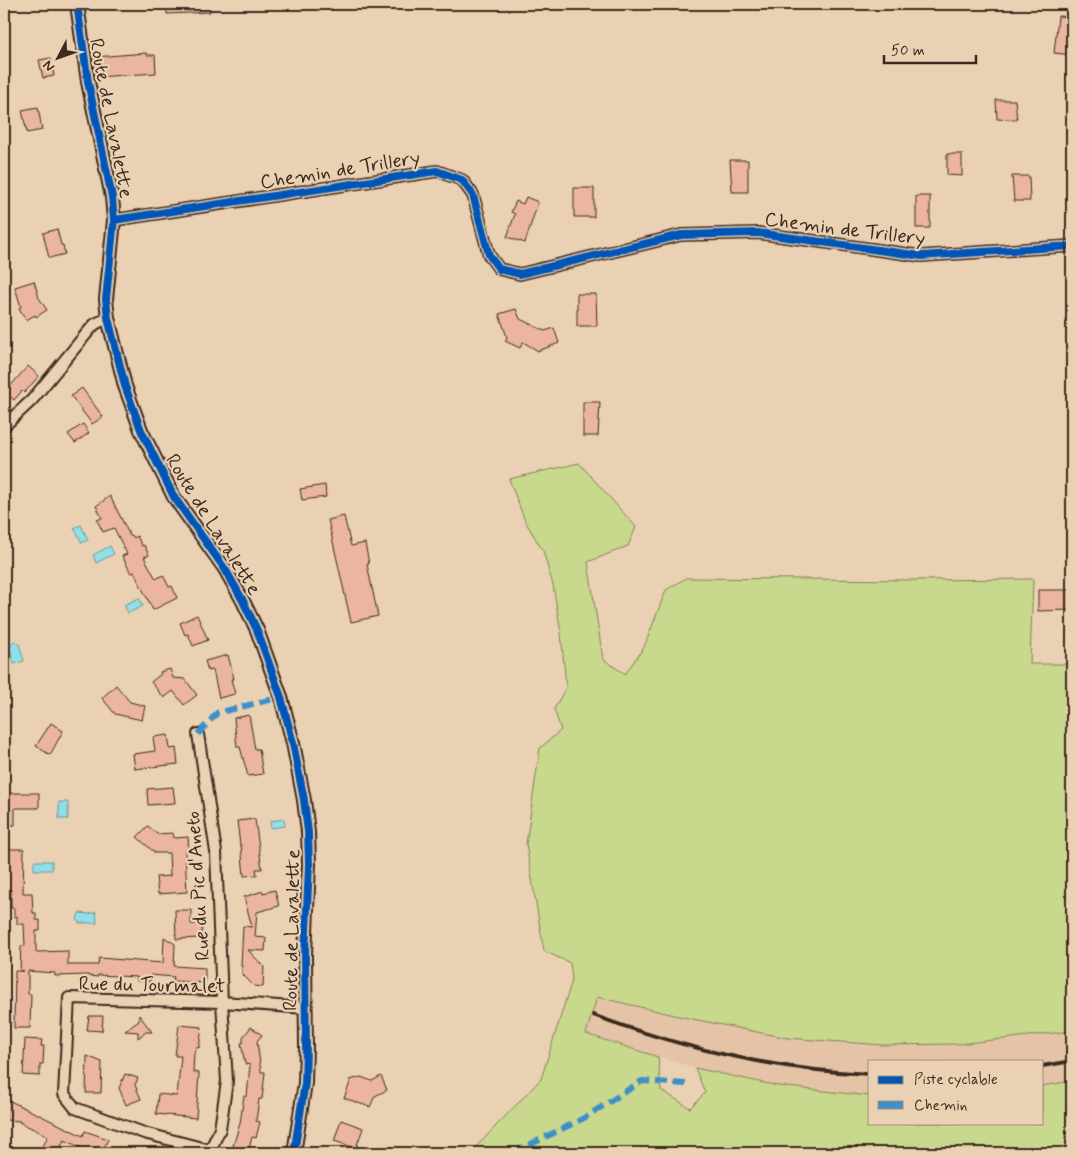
<svg xmlns="http://www.w3.org/2000/svg" width="1076" height="1157" font-family="Mynerve,sans-serif">
<rect width="100%" height="100%" fill="#ebd1b3"/>
<filter id="ink" filterUnits="userSpaceOnUse"><feTurbulence type="fractalNoise" baseFrequency=".02" numOctaves="2"/><feDisplacementMap in="SourceGraphic" scale="10" xChannelSelector="R" yChannelSelector="G"/><feConvolveMatrix kernelMatrix="1 2 1 2 8 2 1 2 1" color-interpolation-filters="sRGB"/></filter>
<g filter="url(#ink)">
<path fill="#e4c3a7" d="M 597,997 L 683,1017 L 883,1045 L 959,1044 L 1072,1031 L 1072,1081 L 1042,1086 L 1042,1061 L 870,1061 L 870,1096 L 778,1086 L 695,1068 L 586,1034 Z"/>
<path fill="#c8d88d" stroke="#828156" d="M 579,463 L 636,527 L 628,546 L 588,562 L 603,659 L 625,674 L 644,647 L 666,590 L 686,578 L 915,580 L 1033,579 L 1030,664 L 1072,664 L 1072,1031 L 959,1044 L 883,1045 L 787,1038 L 683,1017 L 597,997 L 586,1034 L 658,1057 L 661,1090 L 690,1108 L 705,1093 L 695,1068 L 778,1086 L 870,1096 L 870,1123 L 1042,1123 L 1042,1086 L 1072,1081 L 1072,1153 L 472,1153 L 474,1149 L 541,1079 L 572,980 L 570,963 L 544,951 L 526,844 L 540,748 L 561,730 L 554,709 L 566,687 L 561,633 L 553,585 L 543,551 L 525,521 L 509,479 Z"/>
<path fill="#8fe0e8" stroke="#6d9797" d="M 81,525 L 88,540 L 82,543 L 74,528 Z
M 110,546 L 114,554 L 96,563 L 93,555 Z
M 139,598 L 143,606 L 128,613 L 124,605 Z
M 14,641 L 19,644 L 24,661 L 14,664 L 9,647 Z
M 59,802 L 68,802 L 68,819 L 59,819 Z
M 284,819 L 285,826 L 271,828 L 270,821 Z
M 34,861 L 52,861 L 52,870 L 34,870 Z
M 96,912 L 97,923 L 79,923 L 77,919 L 79,913 L 89,914 Z"/>
<path fill="#ebb5a0" stroke="#3b2a1e" d="M 167,4 L 210,4 L 210,12 L 167,14 Z
M 1058,16 L 1072,17 L 1070,38 L 1072,38 L 1072,55 L 1054,53 Z
M 147,53 L 147,55 L 155,55 L 156,73 L 96,77 L 94,57 Z
M 51,58 L 54,76 L 43,78 L 39,60 Z
M 996,100 L 1015,100 L 1017,120 L 997,119 Z
M 38,107 L 42,130 L 27,133 L 22,110 Z
M 947,154 L 962,154 L 962,176 L 947,175 Z
M 730,160 L 748,160 L 748,192 L 732,192 Z
M 1012,176 L 1029,176 L 1030,201 L 1014,201 Z
M 574,188 L 594,188 L 594,217 L 574,217 Z
M 916,196 L 930,196 L 930,228 L 916,228 Z
M 526,197 L 538,202 L 525,243 L 507,237 L 515,214 L 511,212 L 516,201 L 523,204 Z
M 57,229 L 61,245 L 63,245 L 65,254 L 49,258 L 43,233 Z
M 34,281 L 39,298 L 47,310 L 36,317 L 35,315 L 26,320 L 19,308 L 21,307 L 15,287 Z
M 577,294 L 596,294 L 597,326 L 577,326 Z
M 516,309 L 520,319 L 545,331 L 554,328 L 559,343 L 538,351 L 523,342 L 520,348 L 505,341 L 507,337 L 499,314 Z
M 28,366 L 39,376 L 24,393 L 22,391 L 14,400 L 5,392 Z
M 82,388 L 103,417 L 92,424 L 71,396 Z
M 583,402 L 600,402 L 598,436 L 583,436 Z
M 83,424 L 89,433 L 75,443 L 68,434 Z
M 325,485 L 326,497 L 302,500 L 300,489 Z
M 110,496 L 130,536 L 132,535 L 134,538 L 137,536 L 142,546 L 144,545 L 149,555 L 144,557 L 156,579 L 163,575 L 169,587 L 172,586 L 177,598 L 153,610 L 134,572 L 131,573 L 122,556 L 127,554 L 114,528 L 103,532 L 97,520 L 102,518 L 96,506 Z
M 344,516 L 351,546 L 365,543 L 369,564 L 367,564 L 378,616 L 351,622 L 328,520 Z
M 1038,590 L 1070,590 L 1070,610 L 1038,611 Z
M 197,615 L 208,640 L 193,646 L 188,634 L 185,635 L 180,623 Z
M 228,655 L 234,679 L 231,679 L 235,694 L 219,698 L 213,670 L 208,671 L 205,661 Z
M 170,669 L 173,678 L 185,679 L 197,695 L 184,705 L 173,691 L 164,698 L 151,682 L 161,674 L 160,672 Z
M 116,685 L 130,702 L 145,706 L 142,720 L 115,714 L 102,698 Z
M 249,715 L 255,749 L 259,749 L 263,774 L 248,776 L 240,747 L 237,747 L 234,718 Z
M 51,723 L 63,731 L 50,755 L 36,746 Z
M 168,735 L 170,749 L 176,748 L 178,764 L 135,769 L 133,754 L 155,751 L 153,737 Z
M 173,787 L 175,803 L 148,805 L 147,789 Z
M 4,793 L 39,793 L 39,808 L 15,808 L 15,825 L 4,825 Z
M 255,819 L 262,869 L 256,869 L 257,875 L 244,876 L 241,845 L 240,845 L 237,821 Z
M 148,826 L 157,834 L 173,833 L 174,838 L 188,837 L 189,851 L 185,851 L 187,892 L 158,894 L 156,877 L 170,876 L 169,853 L 155,853 L 137,837 Z
M 6,849 L 24,849 L 23,893 L 32,893 L 33,913 L 36,913 L 36,920 L 40,920 L 40,931 L 36,931 L 36,952 L 68,951 L 68,965 L 98,965 L 99,958 L 163,963 L 164,937 L 175,944 L 174,966 L 205,968 L 205,983 L 173,981 L 174,977 L 150,975 L 150,982 L 137,981 L 137,977 L 98,975 L 98,977 L 88,976 L 88,975 L 55,976 L 55,973 L 28,971 L 28,994 L 31,994 L 30,1028 L 14,1028 L 15,971 L 24,971 L 20,971 L 21,946 L 25,946 L 24,924 L 17,924 L 17,916 L 14,917 L 14,908 L 11,908 L 11,890 L 4,890 L 4,859 L 6,859 Z
M 275,890 L 279,906 L 257,912 L 255,937 L 266,938 L 265,951 L 248,950 L 264,967 L 263,987 L 254,986 L 242,974 L 242,966 L 241,966 L 243,926 L 252,927 L 244,897 L 263,891 L 263,893 Z
M 175,910 L 191,910 L 191,924 L 202,924 L 202,938 L 176,939 Z
M 139,1015 L 152,1032 L 146,1032 L 138,1038 L 138,1032 L 125,1031 L 139,1021 Z
M 89,1016 L 103,1016 L 102,1031 L 87,1030 Z
M 179,1025 L 202,1027 L 199,1048 L 196,1047 L 194,1053 L 193,1072 L 199,1073 L 196,1118 L 156,1114 L 158,1094 L 177,1096 L 181,1056 L 175,1056 Z
M 251,1027 L 262,1035 L 257,1041 L 261,1072 L 265,1072 L 262,1099 L 259,1099 L 256,1121 L 260,1122 L 256,1138 L 252,1137 L 248,1153 L 231,1153 L 240,1123 L 244,1096 L 247,1096 L 250,1065 L 245,1064 L 241,1043 L 243,1043 L 243,1037 Z
M 25,1039 L 42,1040 L 41,1046 L 44,1046 L 43,1064 L 40,1064 L 40,1076 L 23,1075 Z
M 87,1056 L 102,1062 L 101,1093 L 86,1093 Z
M 125,1074 L 138,1078 L 135,1085 L 141,1099 L 126,1105 L 119,1088 Z
M 381,1076 L 387,1090 L 375,1096 L 370,1107 L 344,1098 L 350,1083 L 350,1080 L 361,1077 L 372,1081 Z
M 6,1099 L 83,1136 L 85,1131 L 108,1139 L 102,1153 L 91,1153 L 91,1152 L 64,1140 L 58,1153 L 53,1153 L 42,1148 L 48,1136 L 19,1122 L 20,1121 L 6,1120 Z
M 341,1120 L 363,1128 L 356,1148 L 334,1141 Z"/>
<g fill="none" stroke-linecap="round" stroke-linejoin="round">
<defs>
<path id="minor" d="M 114,220 L 437,171 L 462,180 L 473,195 L 489,255 L 499,269 L 520,274 L 681,235 L 758,233 L 921,256 L 1072,246
M 4,426 L 32,400 L 87,333 L 95,324 L 108,318
M 198,734 L 216,852 L 222,1002 L 227,1081 L 220,1129 L 209,1153
M 210,1150 L 144,1133 L 75,1108 L 64,1094 L 69,998 L 222,1002 L 306,1008"/>
<path id="tertiary" d="M 77,4 L 88,82 L 112,197 L 114,220 L 106,299 L 108,318 L 125,386 L 141,430 L 174,497 L 225,569 L 242,599 L 257,630 L 281,697 L 293,743 L 304,800 L 308,832 L 309,864 L 305,955 L 306,1047 L 305,1083 L 294,1153"/>
</defs>
<use href="#minor" stroke="#3b2a1e" stroke-width="14"/>
<use href="#tertiary" stroke="#3b2a1e" stroke-width="16"/>
<use href="#minor" stroke="#ebd1b3" stroke-width="10"/>
<use href="#tertiary" stroke="#ebd1b3" stroke-width="12"/>
<path stroke="#3b2a1e" stroke-width="4" d="M 593,1015 C 681,1048 775,1070 870,1074
M 1042,1066 L 1072,1061"/>
<path stroke="#3e90ca" stroke-width="6" stroke-dasharray="12 6" stroke-linecap="butt" d="M 198,734 L 217,713 L 281,697
M 513,1153 L 584,1118 L 642,1081 L 687,1084"/>
<defs>
<path id="cycleway" d="M 77,4 L 88,82 L 112,197 L 114,220 L 106,299 L 108,318 L 125,386 L 141,430 L 174,497 L 225,569 L 242,599 L 257,630 L 281,697 L 293,743 L 304,800 L 308,832 L 309,864 L 305,955 L 306,1047 L 305,1083 L 294,1153
M 114,220 L 437,171 L 462,180 L 473,195 L 489,255 L 499,269 L 520,274 L 681,235 L 758,233 L 921,256 L 1072,246"/>
</defs>
<use href="#cycleway" stroke="#ebd1b3" stroke-width="11"/>
<use href="#cycleway" stroke="#0057b8" stroke-width="8"/>
</g>
</g>
<g text-anchor="middle" stroke-width="4.5" stroke-linejoin="round" paint-order="stroke">
<g font-size="20" fill="#3b2a1e" stroke="#ebd1b3">
<text transform="translate(112 118) rotate(79)" y="7">Route de Lavalette</text>
<text transform="translate(340 169) rotate(-9)" y="7">Chemin de Trillery</text>
<text transform="translate(845 228) rotate(7)" y="7">Chemin de Trillery</text>
<text transform="translate(214 524) rotate(58)" y="7">Route de Lavalette</text>
<text transform="translate(197 886) rotate(-94)" y="7">Rue du Pic d'Aneto</text>
<text transform="translate(291 930) rotate(-89)" y="7">Route de Lavalette</text>
<text transform="translate(152 984) rotate(1)" y="7">Rue du Tourmalet</text>
</g>
</g>
<rect width="1076" height="1157" fill="none" stroke="#ebd1b3" stroke-width="20"/>
<rect x="10" y="10" width="1056" height="1137" fill="none" stroke="#3b2a1e" stroke-width="2" filter="url(#ink)"/>
<rect x="868" y="1060" width="175" height="65" fill="#ebd1b3" stroke="#a58e77"/>
<rect x="878" y="1076" width="25" height="8" fill="#0057b8" stroke="#a58e77"/>
<text x="914" y="1084" font-size="15" fill="#3b2a1e">Piste cyclable</text>
<rect x="878" y="1101" width="25" height="8" fill="#3e90ca" stroke="#a58e77"/>
<text x="914" y="1110" font-size="15" fill="#3b2a1e">Chemin</text>
<g transform="translate(58 58) rotate(229)" stroke="#ebd1b3" stroke-width="4" paint-order="stroke">
<path d="M0-4L9 19L0 12L-9 19Z" fill="#3b2a1e"/>
<text y="-8" font-size="14" font-weight="bold" text-anchor="middle" fill="#3b2a1e">N</text>
</g>
<path d="M884 55v8h92v-8" fill="none" stroke="#3b2a1e" stroke-width="2.5"/>
<text x="891" y="55" font-size="15" fill="#3b2a1e" stroke="#ebd1b3" stroke-width="4" paint-order="stroke">50 m</text>
</svg>
